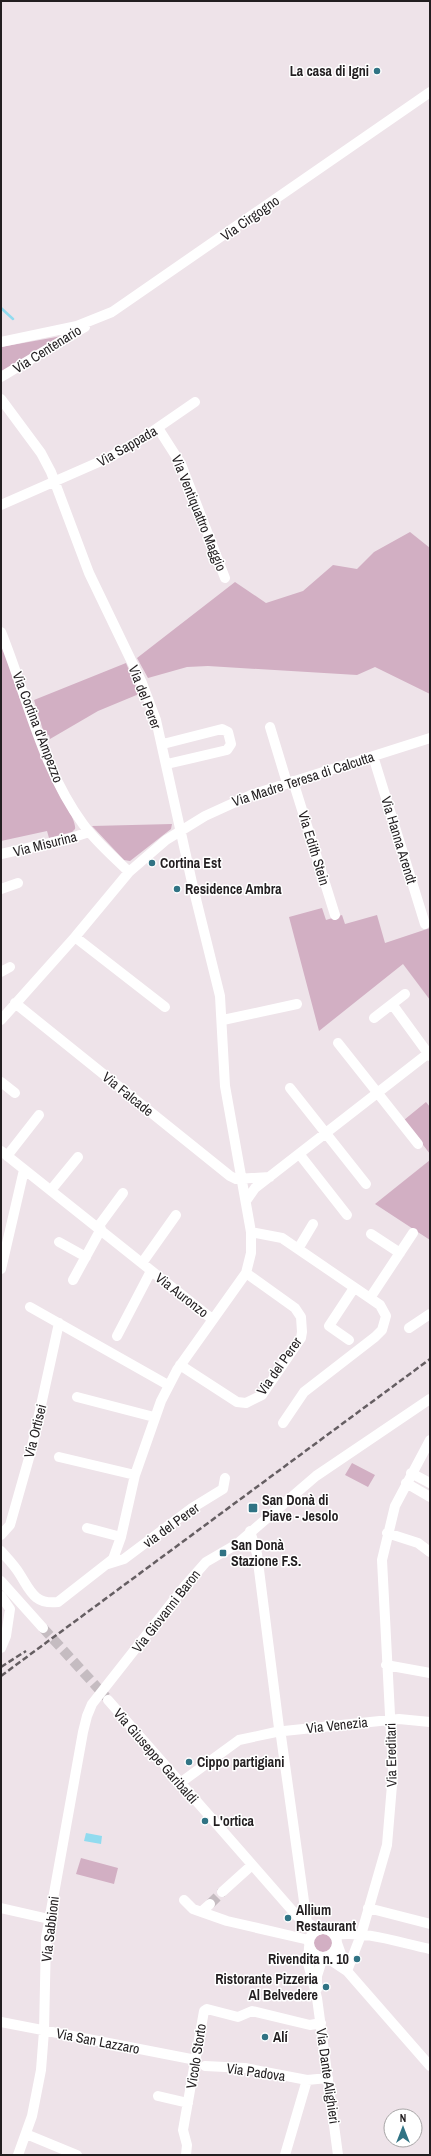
<svg xmlns="http://www.w3.org/2000/svg" width="431" height="2156" font-family="'Archivo Narrow',sans-serif">
<rect width="100%" height="100%" fill="#eee3e9"/>
<path fill="#d2afc3" d="M 62,336 L 1,375 L 1,347 Z
M 410,532 L 430,548 L 430,694 L 375,667 L 357,675 L 208,666 L 187,667 L 148,678 L 137,658 L 235,582 L 266,603 L 303,591 L 333,565 L 357,569 L 374,552 Z
M 1,642 C 19,690 35,739 55,786 C 59,796 77,820 75,829 L 72,832 L 49,838 L 47,831 L 1,841 Z
M 126,663 L 139,694 L 98,711 L 50,739 L 49,735 L 45,737 L 34,700 Z
M 172,824 L 171,829 L 130,861 L 124,860 L 92,826 Z
M 322,908 L 326,920 L 342,915 L 345,924 L 377,915 L 385,943 L 430,928 L 430,1000 L 403,964 L 319,1031 L 289,917 Z
M 426,1102 L 430,1107 L 430,1154 L 404,1120 Z
M 430,1160 L 430,1240 L 375,1204 Z
M 352,1463 L 375,1475 L 368,1487 L 345,1475 Z
M 81,1858 L 118,1868 L 114,1884 L 76,1874 Z
M314 1943a9 9 0 1 1 18 0a9 9 0 1 1-18 0Z"/>
<path fill="#91dbef" d="M 86,1833 L 102,1836 L 101,1844 L 84,1841 Z"/>
<g fill="none" stroke-linecap="round" stroke-linejoin="round">
<path stroke="#91dbef" stroke-width="2.5" d="M 1,308 L 13,319"/>
<path stroke="#c5bcc1" stroke-width="10" stroke-dasharray="10 5" stroke-linecap="butt" d="M 43,1628 L 106,1697
M 210,1904 L 222,1892"/>
<path stroke="#fff" stroke-width="10" d="M 1,342 L 77,326 L 112,312 L 430,92
M 1,377 L 85,327
M 1,399 L 41,453 L 51,472 L 89,573 L 142,683 L 156,720 L 193,887 L 220,996 L 225,1086 L 251,1232 L 251,1253 L 246,1273 L 177,1370 L 161,1401 L 135,1475 L 121,1537 L 113,1559 L 58,1602 C 34,1605 30,1590 19,1573 C 14,1565 7,1558 1,1551
M 158,428 L 181,464 L 225,578
M 1,505 L 108,458 L 137,442 L 195,402
M 1,632 C 27,696 42,768 83,824 C 96,842 114,857 129,872
M 270,727 L 287,783
M 163,744 L 222,729 L 228,732 L 231,744 L 227,750 L 167,764
M 373,756 L 425,924
M 293,781 L 335,915
M 1,854 L 68,839 L 89,832
M 1,889 L 18,883
M 75,937 L 165,1007
M 1,972 L 10,967
M 15,1003 L 230,1176 L 236,1179 L 270,1177
M 392,1004 L 430,1056
M 374,1018 L 405,994
M 1,1020 L 75,937 L 129,872 L 166,840 L 205,816 L 251,795 L 430,738
M 223,1020 L 297,1004
M 338,1043 L 418,1144
M 1,1082 L 15,1093
M 290,1088 L 366,1184
M 1,1151 L 212,1319
M 300,1155 L 347,1215
M 7,1156 L 39,1115
M 51,1190 L 78,1157
M 246,1201 L 255,1188 L 430,1052
M 98,1227 L 123,1193
M 251,1232 L 282,1238 L 380,1305 L 386,1316 L 382,1330 L 375,1337 L 304,1392 L 283,1423
M 371,1234 L 400,1253
M 59,1242 L 86,1257
M 298,1249 L 313,1224
M 142,1263 L 176,1215
M 1,1269 L 24,1170
M 73,1280 L 101,1229
M 370,1298 L 413,1233
M 30,1307 L 168,1385
M 409,1328 L 430,1314
M 117,1336 L 151,1271
M 349,1340 L 329,1326 L 354,1288
M 180,1365 L 237,1402 L 246,1403 L 262,1395 L 301,1338 L 302,1332 L 301,1317 L 295,1308 L 246,1273
M 77,1397 L 154,1417
M 59,1457 L 135,1475
M 411,1473 L 430,1483
M 406,1483 L 430,1497
M 87,1528 L 121,1537
M 250,1531 L 257,1554 L 279,1728
M 387,1533 L 418,1543 L 430,1552
M 1,1535 L 10,1525 L 31,1451 L 59,1323
M 108,1564 L 124,1559 L 192,1508 L 223,1489 L 225,1478
M 1,1581 L 43,1628
M 1,1596 L 10,1609 L 6,1636 L 1,1648
M 386,1665 L 430,1673
M 108,1700 L 297,1916 L 319,1930
M 284,1731 L 399,1719 L 430,1722
M 281,1736 L 307,1923
M 180,1783 L 239,1740 L 276,1732
M 222,1892 L 252,1865
M 184,1900 L 193,1909 L 227,1921 L 309,1940
M 1,1908 L 49,1919
M 368,1908 L 430,1924
M 201,1912 L 210,1904
M309 1943a14 14 0 1 1 28 0a14 14 0 1 1-28 0Z
M 334,1935 C 365,1930 400,1943 430,1949
M 337,1943 L 347,1971
M 309,1947 L 308,1963 L 317,1998 L 338,2155
M 326,1957 L 347,1971 L 430,2066
M 347,1971 L 361,1935 L 387,1845 L 393,1773 L 382,1560 L 395,1506 L 430,1440
M 317,1989 L 317,1976 L 323,1957
M 1,2022 L 196,2060
M 205,2066 L 245,2068 L 307,2080 L 328,2078
M 158,2096 L 188,2103
M 26,2134 L 77,2155
M 18,2155 L 32,2116 L 41,2070 L 44,2031 L 46,1938 L 83,1732 L 87,1716 L 92,1704 L 184,1587 L 206,1562 L 237,1544 L 316,1476 L 430,1399
M 186,2155 L 187,2145 L 183,2130 L 204,2011 L 207,2009 L 238,2017 L 252,2011 L 310,2025 L 321,2023
M 285,2155 L 307,2080"/>
<path stroke="#655e62" stroke-width="2.5" stroke-dasharray="6 3" stroke-linecap="butt" d="M 1,1667 L 26,1651
M 1,1676 L 430,1359"/>
</g>
<g fill="#307384" stroke="#fff" stroke-width="1.5">
<circle cx="377" cy="71" r="4"/>
<circle cx="152" cy="863" r="4"/>
<circle cx="177" cy="889" r="4"/>
<rect x="248" y="1503" width="10" height="10" rx="2"/>
<rect x="219" y="1549" width="8" height="8" rx="2"/>
<circle cx="189" cy="1762" r="4"/>
<circle cx="205" cy="1821" r="4"/>
<circle cx="288" cy="1918" r="4"/>
<circle cx="357" cy="1959" r="4"/>
<circle cx="326" cy="1987" r="4"/>
<circle cx="265" cy="2037" r="4"/>
</g>
<g text-anchor="middle" stroke-width="3" stroke-linejoin="round" paint-order="stroke">
<g font-size="14" font-weight="bold" fill="#221e20" stroke="#fff" text-anchor="start">
<text x="369" y="76" text-anchor="end">La casa di Igni</text>
<text x="160" y="868">Cortina Est</text>
<text x="185" y="894">Residence Ambra</text>
<text x="262" y="1505">San Donà di<tspan x="262" dy="16">Piave - Jesolo</tspan></text>
<text x="231" y="1550">San Donà<tspan x="231" dy="16">Stazione F.S.</tspan></text>
<text x="197" y="1767">Cippo partigiani</text>
<text x="213" y="1826">L'ortica</text>
<text x="296" y="1915">Allium<tspan x="296" dy="16">Restaurant</tspan></text>
<text x="349" y="1964" text-anchor="end">Rivendita n. 10</text>
<text x="318" y="1984" text-anchor="end">Ristorante Pizzeria<tspan x="318" dy="16">Al Belvedere</tspan></text>
<text x="273" y="2042">Alí</text>
</g>
<g font-size="14" fill="#221e20" stroke="#fff">
<text transform="translate(250 218) rotate(-35)" y="5">Via Cirgogno</text>
<text transform="translate(47 349) rotate(-32)" y="5">Via Centenario</text>
<text transform="translate(127 446) rotate(-30)" y="5">Via Sappada</text>
<text transform="translate(199 513) rotate(68)" y="5">Via Ventiquattro Maggio</text>
<text transform="translate(145 697) rotate(69)" y="5">Via del Perer</text>
<text transform="translate(38 727) rotate(69)" y="5">Via Cortina d'Ampezzo</text>
<text transform="translate(303 779) rotate(-18)" y="5">Via Madre Teresa di Calcutta</text>
<text transform="translate(399 840) rotate(73)" y="5">Via Hanna Arendt</text>
<text transform="translate(45 844) rotate(-14)" y="5">Via Misurina</text>
<text transform="translate(314 848) rotate(73)" y="5">Via Edith Stein</text>
<text transform="translate(128 1094) rotate(39)" y="5">Via Falcade</text>
<text transform="translate(182 1295) rotate(38)" y="5">Via Auronzo</text>
<text transform="translate(279 1366) rotate(-55)" y="5">Via del Perer</text>
<text transform="translate(35 1431) rotate(-76)" y="5">Via Ortisei</text>
<text transform="translate(171 1525) rotate(-36)" y="5">via del Perer</text>
<text transform="translate(166 1611) rotate(-52)" y="5">Via Giovanni Baron</text>
<text transform="translate(337 1725) rotate(-6)" y="5">Via Venezia</text>
<text transform="translate(391 1755) rotate(-91)" y="5">Via Ereditari</text>
<text transform="translate(156 1756) rotate(49)" y="5">Via Giuseppe Garibaldi</text>
<text transform="translate(50 1929) rotate(-83)" y="5">Via Sabbioni</text>
<text transform="translate(98 2041) rotate(11)" y="5">Via San Lazzaro</text>
<text transform="translate(196 2056) rotate(-81)" y="5">Vicolo Storto</text>
<text transform="translate(256 2072) rotate(8)" y="5">Via Padova</text>
<text transform="translate(328 2076) rotate(82)" y="5">Via Dante Alighieri</text>
</g>
</g>
<rect width="431" height="2156" fill="none" stroke="#221e20" stroke-width="4"/>
<g transform="translate(403 2128)"><circle r="19" fill="#ffffff" stroke="#a7a5a6"/>
<path d="M0-3L7 15L0 10L-7 15Z" fill="#307384"/>
<text y="-6" font-size="11" font-weight="bold" text-anchor="middle" fill="#221e20">N</text>
</g>
</svg>
